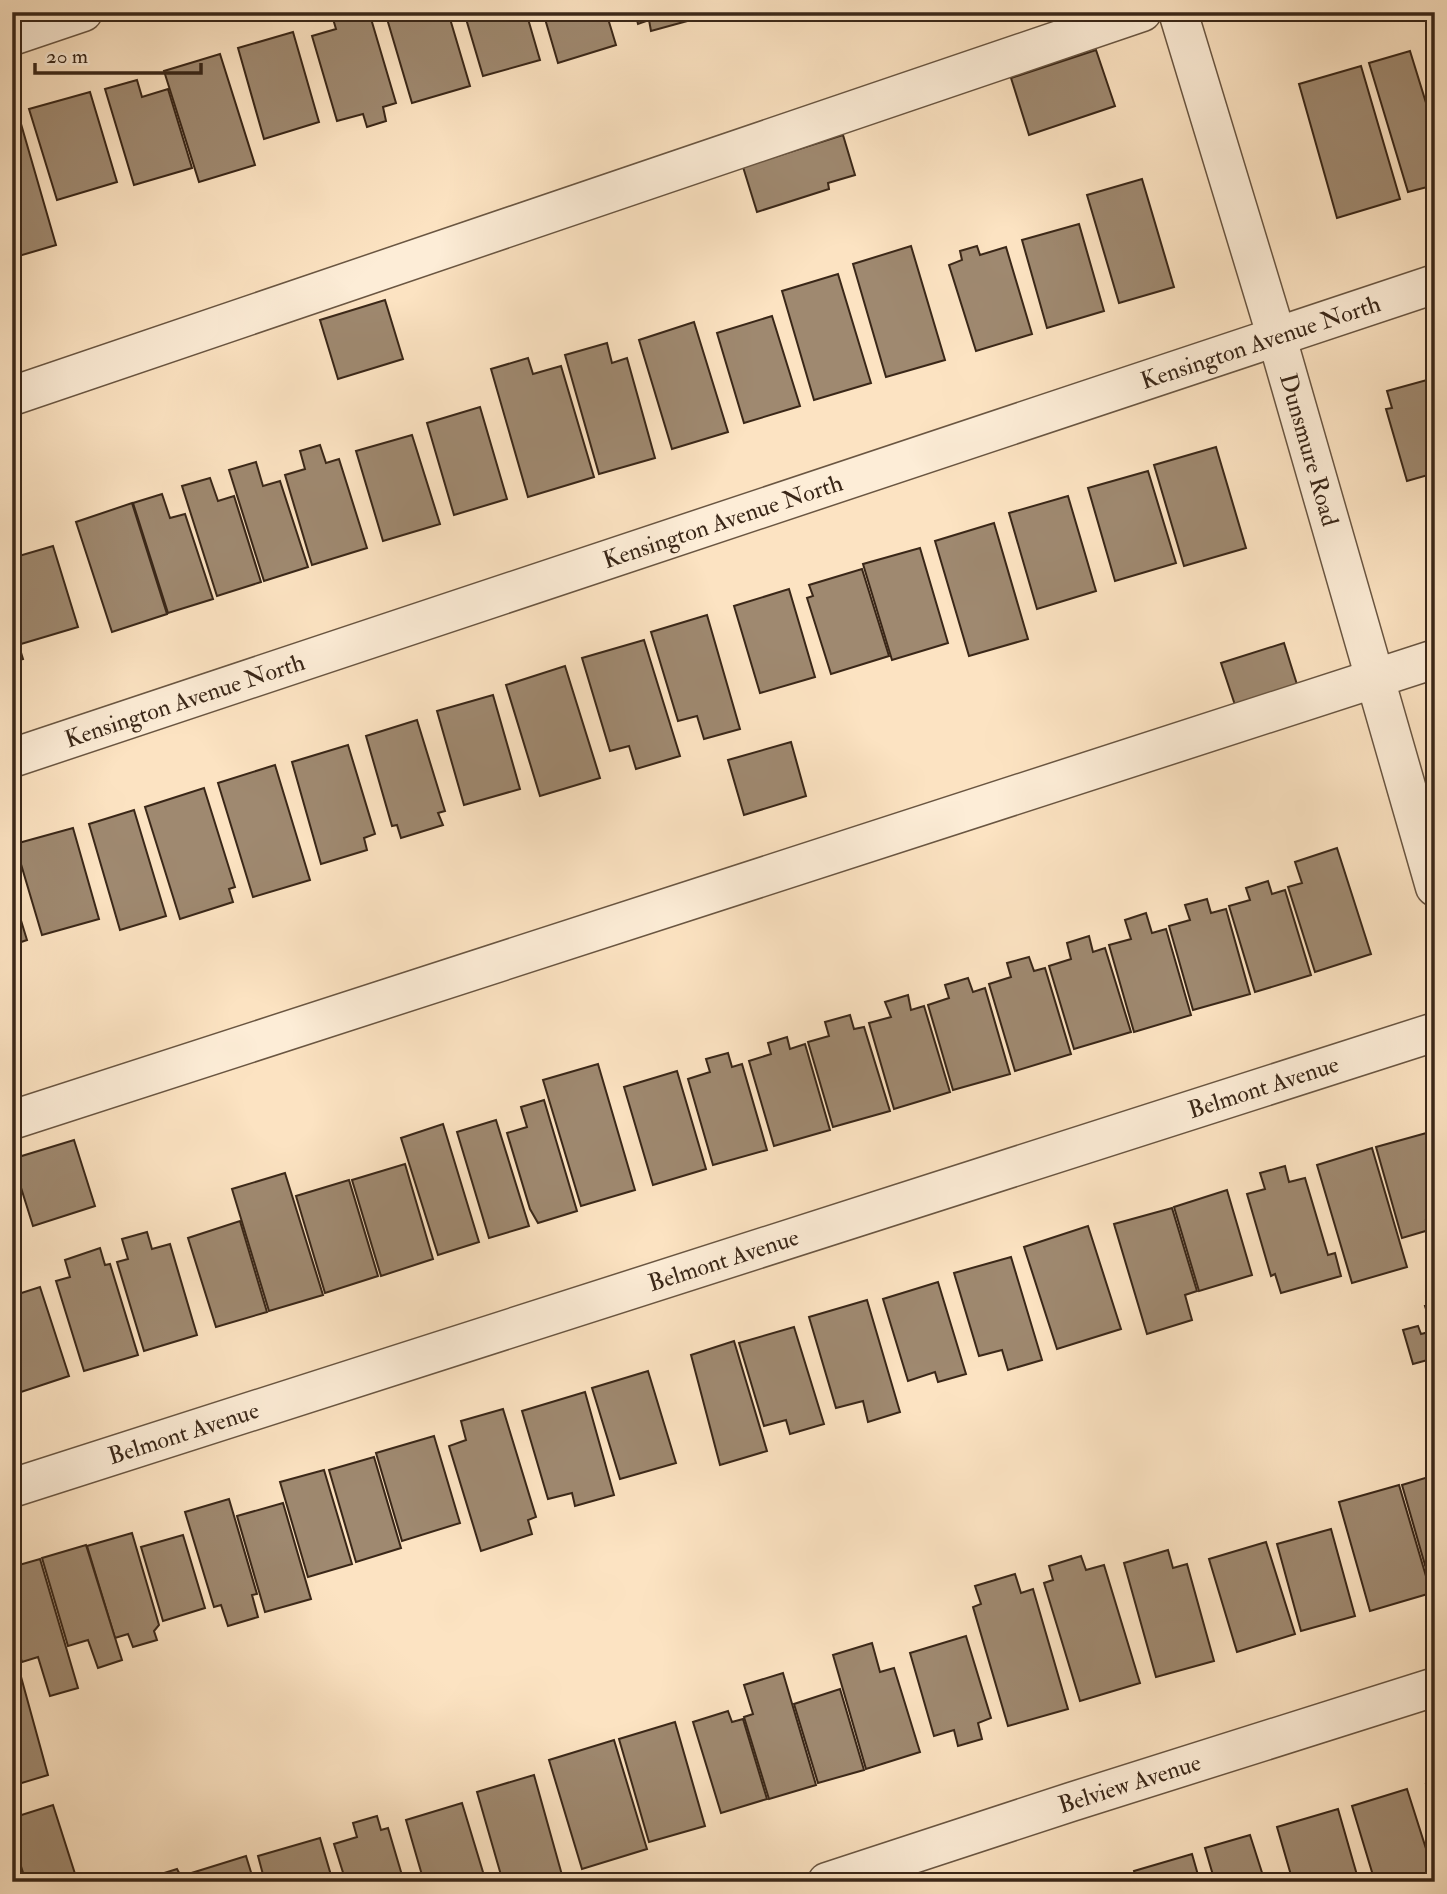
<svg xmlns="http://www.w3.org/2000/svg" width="1447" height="1894" viewBox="0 0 1447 1894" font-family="'IM FELL Double Pica',serif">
  <rect width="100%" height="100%" fill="#fce3c2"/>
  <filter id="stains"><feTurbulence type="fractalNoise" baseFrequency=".00286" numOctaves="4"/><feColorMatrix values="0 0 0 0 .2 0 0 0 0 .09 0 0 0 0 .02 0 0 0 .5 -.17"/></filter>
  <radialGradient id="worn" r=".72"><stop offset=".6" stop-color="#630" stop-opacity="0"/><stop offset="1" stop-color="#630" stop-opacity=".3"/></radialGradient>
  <g fill="#9f8970" stroke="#3a2718" stroke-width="2">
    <path d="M 331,12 L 369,12 L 396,103 L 383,107 L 386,121 L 367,127 L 363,114 L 337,121 L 312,36 L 336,29 Z"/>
    <path d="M 385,12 L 448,12 L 470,86 L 412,103 Z"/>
    <path d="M 464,12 L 526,12 L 540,60 L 483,76 Z"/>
    <path d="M 543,12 L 606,12 L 616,45 L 558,63 Z"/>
    <path d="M 635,12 L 689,12 L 691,20 L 651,31 L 649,20 L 638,24 Z"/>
    <path d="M 293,32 L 319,122 L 264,139 L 238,48 Z"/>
    <path d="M 1096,50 L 1115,106 L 1029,135 L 1011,78 Z"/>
    <path d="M 1410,51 L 1435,132 L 1435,185 L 1408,192 L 1369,63 Z"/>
    <path d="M 220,54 L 255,165 L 199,182 L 164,71 Z"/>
    <path d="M 1361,66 L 1400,199 L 1337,218 L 1299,84 Z"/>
    <path d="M 137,80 L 142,97 L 168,89 L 192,168 L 134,185 L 105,89 Z"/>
    <path d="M 90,92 L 117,182 L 57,200 L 29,109 Z"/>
    <path d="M 19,117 L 56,245 L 12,258 L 12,119 Z"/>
    <path d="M 843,135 L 855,175 L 828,183 L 829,189 L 757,212 L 743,167 Z"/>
    <path d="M 1142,179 L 1174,287 L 1119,303 L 1087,195 Z"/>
    <path d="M 1079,224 L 1104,311 L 1047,328 L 1022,240 Z"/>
    <path d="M 911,246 L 945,360 L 886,377 L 853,264 Z"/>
    <path d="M 977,246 L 980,255 L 1006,247 L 1032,334 L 976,351 L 949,265 L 962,260 L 960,251 Z"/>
    <path d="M 838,274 L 871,383 L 814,400 L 782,291 Z"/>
    <path d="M 385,300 L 403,359 L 338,379 L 320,320 Z"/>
    <path d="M 772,316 L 800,406 L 744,423 L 717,333 Z"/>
    <path d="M 694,322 L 728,432 L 672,449 L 639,340 Z"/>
    <path d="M 607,343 L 612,363 L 627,358 L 655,458 L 599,474 L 565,355 Z"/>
    <path d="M 528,358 L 533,374 L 561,366 L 594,477 L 528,497 L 491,369 Z"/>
    <path d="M 1434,378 L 1435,473 L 1407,481 L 1386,409 L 1392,408 L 1387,391 Z"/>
    <path d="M 480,407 L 507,499 L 454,515 L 427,423 Z"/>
    <path d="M 412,435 L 440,524 L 383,541 L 356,451 Z"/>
    <path d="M 320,445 L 326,463 L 339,459 L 367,548 L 312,565 L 285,475 L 305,469 L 300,451 Z"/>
    <path d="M 1216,447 L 1246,548 L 1184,566 L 1154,465 Z"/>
    <path d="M 256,462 L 263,486 L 280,481 L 308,567 L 264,581 L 229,470 Z"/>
    <path d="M 1148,471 L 1176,563 L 1115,581 L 1088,488 Z"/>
    <path d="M 210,478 L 218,501 L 234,496 L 261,582 L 217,596 L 182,486 Z"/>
    <path d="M 162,494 L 170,518 L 185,514 L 213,599 L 168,613 L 133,503 Z"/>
    <path d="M 1068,496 L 1096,591 L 1037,609 L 1009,513 Z"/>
    <path d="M 132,503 L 167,614 L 112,632 L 76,522 Z"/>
    <path d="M 994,523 L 1028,639 L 969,656 L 935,541 Z"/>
    <path d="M 53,546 L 78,627 L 21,644 L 12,618 L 12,558 Z"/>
    <path d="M 920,548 L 948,643 L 892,660 L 863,564 Z"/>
    <path d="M 862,569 L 889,656 L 831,674 L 807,598 L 813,596 L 809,585 Z"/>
    <path d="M 789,589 L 815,677 L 760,693 L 734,606 Z"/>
    <path d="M 707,615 L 740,729 L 704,739 L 697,716 L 678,721 L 651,632 Z"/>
    <path d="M 12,623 L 23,659 L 12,662 Z"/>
    <path d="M 644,640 L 680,756 L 636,769 L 629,746 L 610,751 L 582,658 Z"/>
    <path d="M 1284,643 L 1300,694 L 1238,714 L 1221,663 Z"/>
    <path d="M 565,666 L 600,778 L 540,796 L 506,685 Z"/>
    <path d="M 493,695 L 520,789 L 464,805 L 437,711 Z"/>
    <path d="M 417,720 L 445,811 L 438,813 L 443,825 L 401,838 L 397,825 L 392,826 L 366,736 Z"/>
    <path d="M 791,742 L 806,796 L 744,815 L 728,760 Z"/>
    <path d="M 348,745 L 375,834 L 364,838 L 367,850 L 321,864 L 292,762 Z"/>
    <path d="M 275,765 L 310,880 L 253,897 L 218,783 Z"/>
    <path d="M 204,788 L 235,887 L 229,889 L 233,902 L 180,919 L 145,807 Z"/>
    <path d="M 134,810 L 166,916 L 120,930 L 89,824 Z"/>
    <path d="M 73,828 L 99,919 L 42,935 L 15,844 Z"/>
    <path d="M 1337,848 L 1371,954 L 1315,972 L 1288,887 L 1302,883 L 1295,862 Z"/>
    <path d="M 1268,881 L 1272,894 L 1285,890 L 1311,975 L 1255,992 L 1229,906 L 1250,900 L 1246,888 Z"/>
    <path d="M 12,891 L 27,940 L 12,945 Z"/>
    <path d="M 1207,899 L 1211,913 L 1226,909 L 1250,994 L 1193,1010 L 1169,926 L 1190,920 L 1185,905 Z"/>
    <path d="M 1146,913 L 1152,933 L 1166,929 L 1191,1015 L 1134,1032 L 1109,945 L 1131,939 L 1125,920 Z"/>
    <path d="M 1089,936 L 1093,952 L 1105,948 L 1131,1032 L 1074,1049 L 1049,966 L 1071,959 L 1067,943 Z"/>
    <path d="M 1029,957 L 1034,971 L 1045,968 L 1071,1054 L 1015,1071 L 989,984 L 1011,977 L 1007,963 Z"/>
    <path d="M 968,978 L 973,992 L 985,988 L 1010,1074 L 953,1090 L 928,1005 L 949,998 L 945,985 Z"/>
    <path d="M 908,995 L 911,1010 L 924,1006 L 950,1092 L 894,1109 L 869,1023 L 891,1017 L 885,1002 Z"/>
    <path d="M 850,1015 L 854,1029 L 864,1027 L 890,1111 L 833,1127 L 808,1042 L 829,1036 L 825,1022 Z"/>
    <path d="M 787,1037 L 790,1049 L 805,1044 L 830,1130 L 774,1146 L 749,1061 L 771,1054 L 768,1043 Z"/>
    <path d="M 728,1053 L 732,1067 L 742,1064 L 767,1150 L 713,1165 L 688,1079 L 710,1072 L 706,1059 Z"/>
    <path d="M 598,1064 L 635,1190 L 581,1206 L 543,1080 Z"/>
    <path d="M 677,1071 L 706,1169 L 653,1185 L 624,1087 Z"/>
    <path d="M 544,1100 L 577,1211 L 538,1223 L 530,1209 L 507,1133 L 527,1127 L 521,1107 Z"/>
    <path d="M 496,1120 L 529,1226 L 489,1238 L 457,1132 Z"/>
    <path d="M 443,1124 L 479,1242 L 438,1255 L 401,1138 Z"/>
    <path d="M 1430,1132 L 1435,1148 L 1435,1217 L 1426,1220 L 1429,1230 L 1402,1238 L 1376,1147 Z"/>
    <path d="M 74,1140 L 95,1206 L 33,1226 L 12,1159 Z"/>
    <path d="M 1372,1148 L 1407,1267 L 1352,1283 L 1317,1165 Z"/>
    <path d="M 405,1164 L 433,1259 L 381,1276 L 352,1180 Z"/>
    <path d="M 1285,1166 L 1289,1182 L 1305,1178 L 1328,1255 L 1335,1253 L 1341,1276 L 1281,1293 L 1275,1274 L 1271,1276 L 1247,1194 L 1265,1189 L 1260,1173 Z"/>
    <path d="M 285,1173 L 323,1295 L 269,1311 L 232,1189 Z"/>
    <path d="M 349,1180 L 378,1276 L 325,1293 L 296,1196 Z"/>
    <path d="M 1227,1190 L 1252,1275 L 1199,1291 L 1174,1207 Z"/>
    <path d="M 1172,1208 L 1197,1291 L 1185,1295 L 1192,1320 L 1147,1334 L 1114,1224 Z"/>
    <path d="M 240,1221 L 267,1312 L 216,1327 L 188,1238 Z"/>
    <path d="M 1088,1226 L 1121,1329 L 1057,1349 L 1024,1247 Z"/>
    <path d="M 147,1232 L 152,1249 L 170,1244 L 197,1335 L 144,1351 L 117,1262 L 128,1259 L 122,1239 Z"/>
    <path d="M 100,1248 L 105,1265 L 110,1264 L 138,1355 L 84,1371 L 56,1281 L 70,1277 L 65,1260 Z"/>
    <path d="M 1011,1257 L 1042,1360 L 1008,1370 L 1002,1350 L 979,1356 L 954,1273 Z"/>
    <path d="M 938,1282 L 966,1374 L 938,1382 L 935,1372 L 908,1381 L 883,1299 Z"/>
    <path d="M 40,1287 L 69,1376 L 15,1394 L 12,1385 L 12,1296 Z"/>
    <path d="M 867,1300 L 900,1412 L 868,1422 L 863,1401 L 836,1408 L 809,1317 Z"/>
    <path d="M 1435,1303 L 1435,1358 L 1413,1364 L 1403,1330 L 1418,1326 L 1421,1334 L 1433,1331 L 1425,1306 Z"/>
    <path d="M 794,1327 L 824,1424 L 790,1434 L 786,1420 L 764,1426 L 739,1343 Z"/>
    <path d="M 734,1341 L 767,1451 L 720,1465 L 691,1355 Z"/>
    <path d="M 648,1371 L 676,1463 L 620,1479 L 592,1388 Z"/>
    <path d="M 585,1392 L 614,1495 L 575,1506 L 572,1493 L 548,1499 L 522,1411 Z"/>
    <path d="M 503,1409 L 536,1517 L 528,1520 L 532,1534 L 481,1551 L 449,1446 L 466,1440 L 461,1421 Z"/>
    <path d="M 434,1436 L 460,1523 L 402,1541 L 376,1453 Z"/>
    <path d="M 374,1457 L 401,1548 L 356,1562 L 329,1470 Z"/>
    <path d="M 324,1470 L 352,1564 L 308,1577 L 280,1482 Z"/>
    <path d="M 1435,1475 L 1435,1593 L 1433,1593 L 1402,1485 Z"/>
    <path d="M 1399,1485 L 1431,1593 L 1370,1611 L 1339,1502 Z"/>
    <path d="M 229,1499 L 257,1594 L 252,1595 L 258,1617 L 228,1626 L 221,1605 L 214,1607 L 185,1512 Z"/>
    <path d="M 283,1503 L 311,1599 L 265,1612 L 237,1516 Z"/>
    <path d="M 1331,1529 L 1355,1616 L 1301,1631 L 1277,1544 Z"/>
    <path d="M 132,1533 L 159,1625 L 154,1631 L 157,1640 L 133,1647 L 128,1634 L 115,1638 L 87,1546 Z"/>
    <path d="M 183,1535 L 205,1608 L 163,1621 L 141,1547 Z"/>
    <path d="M 1266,1542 L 1295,1634 L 1237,1652 L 1209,1559 Z"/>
    <path d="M 86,1545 L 122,1660 L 98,1668 L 88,1640 L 68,1646 L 42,1558 Z"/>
    <path d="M 1168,1550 L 1173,1568 L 1187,1564 L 1214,1661 L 1156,1677 L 1124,1563 Z"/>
    <path d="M 1081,1556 L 1086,1570 L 1104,1565 L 1140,1683 L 1080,1701 L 1044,1583 L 1053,1580 L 1049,1566 Z"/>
    <path d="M 40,1559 L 78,1688 L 50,1696 L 38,1657 L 22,1662 L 12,1631 L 12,1567 Z"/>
    <path d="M 1015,1574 L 1021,1593 L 1033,1589 L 1068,1709 L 1008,1726 L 973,1607 L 981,1604 L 975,1586 Z"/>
    <path d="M 966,1636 L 991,1718 L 978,1723 L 982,1739 L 958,1746 L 954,1730 L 934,1736 L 910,1653 Z"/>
    <path d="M 872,1643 L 880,1672 L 894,1668 L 920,1752 L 866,1769 L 833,1655 Z"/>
    <path d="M 12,1644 L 48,1775 L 12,1786 Z"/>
    <path d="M 783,1673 L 816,1785 L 769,1799 L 744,1717 L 753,1714 L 744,1685 Z"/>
    <path d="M 840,1689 L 864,1770 L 818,1783 L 794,1704 Z"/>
    <path d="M 728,1711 L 732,1722 L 743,1719 L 767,1799 L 721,1813 L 693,1722 Z"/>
    <path d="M 675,1722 L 705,1826 L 649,1842 L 619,1739 Z"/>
    <path d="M 614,1740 L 647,1849 L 582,1869 L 549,1760 Z"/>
    <path d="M 534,1775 L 562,1875 L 540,1882 L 503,1882 L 477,1792 Z"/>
    <path d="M 1435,1781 L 1435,1813 L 1426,1784 Z"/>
    <path d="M 1407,1789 L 1435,1877 L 1435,1882 L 1375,1882 L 1352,1806 Z"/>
    <path d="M 462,1803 L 486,1882 L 424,1882 L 406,1820 Z"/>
    <path d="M 53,1805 L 76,1877 L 63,1882 L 26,1882 L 12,1838 L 12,1818 Z"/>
    <path d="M 1338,1809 L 1359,1882 L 1293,1882 L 1277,1827 Z"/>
    <path d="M 377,1816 L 381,1830 L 388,1828 L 404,1882 L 346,1882 L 334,1844 L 357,1837 L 353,1823 Z"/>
    <path d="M 1250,1835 L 1265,1882 L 1215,1882 L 1205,1848 Z"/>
    <path d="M 320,1838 L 333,1882 L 265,1882 L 258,1856 Z"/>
    <path d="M 1192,1854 L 1200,1882 L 1137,1882 L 1134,1871 Z"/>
    <path d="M 246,1856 L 254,1882 L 187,1882 L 185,1875 Z"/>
    <path d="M 177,1869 L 184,1882 L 145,1882 L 145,1879 Z"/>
    <path d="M 1115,1876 L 1117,1882 L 1095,1882 Z"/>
  </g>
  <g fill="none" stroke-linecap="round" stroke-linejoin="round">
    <g stroke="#6a5642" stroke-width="41">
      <g id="minor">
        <path id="s1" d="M 1178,12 L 1277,338 L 1435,887"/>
        <path d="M 12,36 L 83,12"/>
        <path d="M 12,396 L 1142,12"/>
        <path id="s2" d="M 12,758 L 1435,284"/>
        <path d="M 12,1120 L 1435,659"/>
        <path id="s3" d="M 12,1488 L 1435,1032"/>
        <path id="s4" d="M 827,1882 L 1071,1802 L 1435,1687"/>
      </g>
    </g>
    <use href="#minor" stroke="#fdedd7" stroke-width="38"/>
  </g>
  <g text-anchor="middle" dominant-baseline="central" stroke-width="6" stroke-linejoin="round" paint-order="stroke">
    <g font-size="24" fill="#3a2718" stroke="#fdedd7">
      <text stroke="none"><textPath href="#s2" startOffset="1316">Kensington Avenue North</textPath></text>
      <text stroke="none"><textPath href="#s1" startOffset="457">Dunsmure Road</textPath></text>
      <text stroke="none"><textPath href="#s2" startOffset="749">Kensington Avenue North</textPath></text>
      <text stroke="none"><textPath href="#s2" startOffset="182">Kensington Avenue North</textPath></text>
      <text stroke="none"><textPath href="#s3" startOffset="1314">Belmont Avenue</textPath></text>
      <text stroke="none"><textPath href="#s3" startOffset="747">Belmont Avenue</textPath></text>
      <text stroke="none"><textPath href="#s3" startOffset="180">Belmont Avenue</textPath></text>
      <text stroke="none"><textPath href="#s4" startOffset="318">Belview Avenue</textPath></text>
    </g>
  </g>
  <rect width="1447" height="1894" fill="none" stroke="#fce3c2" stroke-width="42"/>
  <rect x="14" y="14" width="1419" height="1866" fill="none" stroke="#3a2718" stroke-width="3.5"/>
  <rect x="21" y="21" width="1405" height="1852" fill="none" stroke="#3a2718" stroke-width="2"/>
  <path d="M35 63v10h166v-10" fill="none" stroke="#3a2718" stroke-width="3.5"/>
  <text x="46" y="63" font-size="21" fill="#3a2718" stroke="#fdedd7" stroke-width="5" paint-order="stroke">20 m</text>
  <rect width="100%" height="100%" filter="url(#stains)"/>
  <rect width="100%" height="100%" fill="url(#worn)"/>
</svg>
